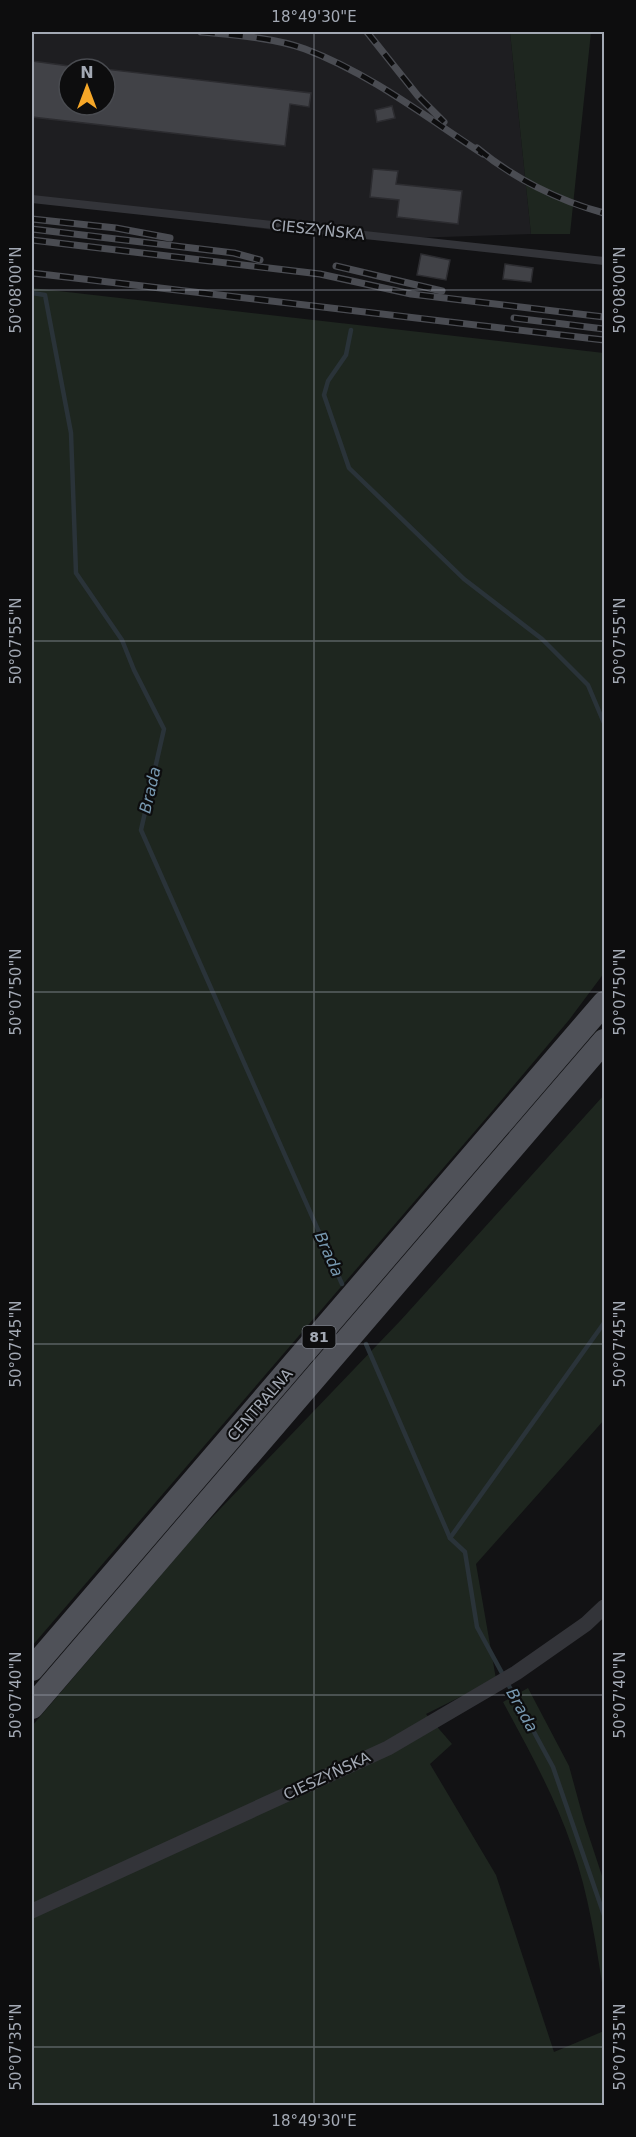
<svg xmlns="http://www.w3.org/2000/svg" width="636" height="2137" viewBox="0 0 636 2137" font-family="'DejaVu Sans',sans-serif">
  <rect width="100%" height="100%" fill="#121214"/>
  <path fill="#1e1e21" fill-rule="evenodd" d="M 32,32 L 510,32 L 531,234 L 350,240 L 32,199 ZM 69,69 L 105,69 L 105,105 L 69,105 Z"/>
  <g fill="#1e261f">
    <path d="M 510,32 L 591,32 L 570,234 L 531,234 Z"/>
    <path d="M 32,288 L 604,353 L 604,973 L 569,1020 L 488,1116 L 32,1646 Z"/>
    <path d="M 604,1095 L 604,1420 L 476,1564 L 496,1679 L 426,1714 L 452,1744 L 430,1764 L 496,1875 L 554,2052 L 604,2031 L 604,2105 L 32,2106 L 32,1726 L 197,1533 L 401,1320 Z"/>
    <path d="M 528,1688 L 569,1766 L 584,1821 L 604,1882 L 604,1995 C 596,1945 589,1895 572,1847 C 555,1796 528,1749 503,1702 Z"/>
  </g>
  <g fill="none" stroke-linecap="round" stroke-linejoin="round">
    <g stroke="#2a3339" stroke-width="4.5">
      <path d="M 32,293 L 45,295 L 71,433 L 76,573 L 122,640 L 134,670 L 164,729 L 141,830 L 342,1284"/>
      <path d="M 351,330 L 346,355 L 328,381 L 324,395 L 349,468 L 464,579 L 542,639 L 588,685 L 604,723"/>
      <path d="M 366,1344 L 450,1538 L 465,1552 L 477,1627 L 553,1767 L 604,1915"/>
      <path d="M 450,1538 L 604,1323"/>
    </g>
  </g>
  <g fill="#414247" stroke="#2c2c30" stroke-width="1.5">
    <path d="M 32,61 L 69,66 L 69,105 L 105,105 L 105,69 L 311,93 L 309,107 L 290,104 L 285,146 L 32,117 Z"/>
    <path d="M 392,106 L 395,118 L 377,122 L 375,110 Z"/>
    <path d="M 373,169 L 398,171 L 396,184 L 462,191 L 458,224 L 397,217 L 399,200 L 370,197 Z"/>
    <path d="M 421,254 L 450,260 L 446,280 L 417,275 Z"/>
    <path d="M 505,264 L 533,268 L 531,282 L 503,279 Z"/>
  </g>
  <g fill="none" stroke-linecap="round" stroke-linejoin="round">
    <path stroke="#333439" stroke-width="8" d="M 32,199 L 604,261"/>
    <path stroke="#333439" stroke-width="15" d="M 32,1911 L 388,1748 L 516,1673 L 586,1624 L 604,1607"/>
    <g stroke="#4f5158" stroke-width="24">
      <path d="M 32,1669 L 604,1003"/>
      <path d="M 32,1707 L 604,1041"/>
    </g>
    <g stroke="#4a4c52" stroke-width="7">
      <g id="rail">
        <path d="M 201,32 C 233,35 276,38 305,49 C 369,73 426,117 483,154"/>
        <path d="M 367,32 L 418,96 L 444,122"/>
        <path d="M 477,148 C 513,178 559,201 604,213"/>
        <path d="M 32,219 L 116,228 L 170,238"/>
        <path d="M 32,229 L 234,253 L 260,260"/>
        <path d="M 32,240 L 320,274 L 411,294 L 604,317"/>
        <path d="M 336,266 L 442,291"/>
        <path d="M 32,273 L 604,340"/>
        <path d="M 514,318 L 604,329"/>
      </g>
    </g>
    <use href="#rail" stroke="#0d0d0e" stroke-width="4.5" stroke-dasharray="14" stroke-linecap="butt"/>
  </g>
  <path fill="none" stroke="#a3a9b4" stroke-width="1.5" stroke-opacity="0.45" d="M 314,32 L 314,2106M 32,290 L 604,290M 32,641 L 604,641M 32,992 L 604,992M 32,1344 L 604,1344M 32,1695 L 604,1695M 32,2047 L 604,2047"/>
  <g text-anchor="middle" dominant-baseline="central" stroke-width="4.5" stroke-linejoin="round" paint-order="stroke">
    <rect fill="#0d0d0e" stroke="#767a82" stroke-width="1.5" x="302.5" y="1326" width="33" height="22" rx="4.5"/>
    <g font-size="14" font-weight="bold" fill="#a3a9b4">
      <text x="319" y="1337">81</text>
    </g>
    <g font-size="15" fill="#a3a9b4" stroke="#0d0d0e">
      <text transform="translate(318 230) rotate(6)">CIESZYŃSKA</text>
      <text transform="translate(260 1405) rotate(-49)">CENTRALNA</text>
      <text transform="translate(327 1776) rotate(-25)">CIESZYŃSKA</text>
    </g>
    <g font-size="16" font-style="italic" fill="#7899b1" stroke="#0d0d0e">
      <text transform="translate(150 790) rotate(-77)">Brada</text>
      <text transform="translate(329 1254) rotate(66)">Brada</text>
      <text transform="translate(522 1710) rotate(61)">Brada</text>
    </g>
  </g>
  <rect width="636" height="2137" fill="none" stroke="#0d0d0e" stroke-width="66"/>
  <g transform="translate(87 87)"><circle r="28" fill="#0d0d0e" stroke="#494b50" stroke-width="1.5"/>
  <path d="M0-4.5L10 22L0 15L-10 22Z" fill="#f6a728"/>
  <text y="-9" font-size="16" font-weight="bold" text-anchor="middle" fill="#a3a9b4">N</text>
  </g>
  <rect x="33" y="33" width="570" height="2071" fill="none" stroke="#a3a9b4" stroke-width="2"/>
  <g font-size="15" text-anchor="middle" fill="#a3a9b4">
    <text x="314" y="22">18°49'30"E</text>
    <text transform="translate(16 290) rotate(-90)" y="5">50°08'00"N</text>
    <text transform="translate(620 290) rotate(-90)" y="5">50°08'00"N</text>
    <text transform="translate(16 641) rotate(-90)" y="5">50°07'55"N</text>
    <text transform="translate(620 641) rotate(-90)" y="5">50°07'55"N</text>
    <text transform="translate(16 992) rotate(-90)" y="5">50°07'50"N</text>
    <text transform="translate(620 992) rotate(-90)" y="5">50°07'50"N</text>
    <text transform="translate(16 1344) rotate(-90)" y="5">50°07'45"N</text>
    <text transform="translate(620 1344) rotate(-90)" y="5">50°07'45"N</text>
    <text transform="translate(16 1695) rotate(-90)" y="5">50°07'40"N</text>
    <text transform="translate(620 1695) rotate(-90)" y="5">50°07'40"N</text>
    <text transform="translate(16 2047) rotate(-90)" y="5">50°07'35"N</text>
    <text transform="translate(620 2047) rotate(-90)" y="5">50°07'35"N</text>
    <text x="314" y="2126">18°49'30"E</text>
  </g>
</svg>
